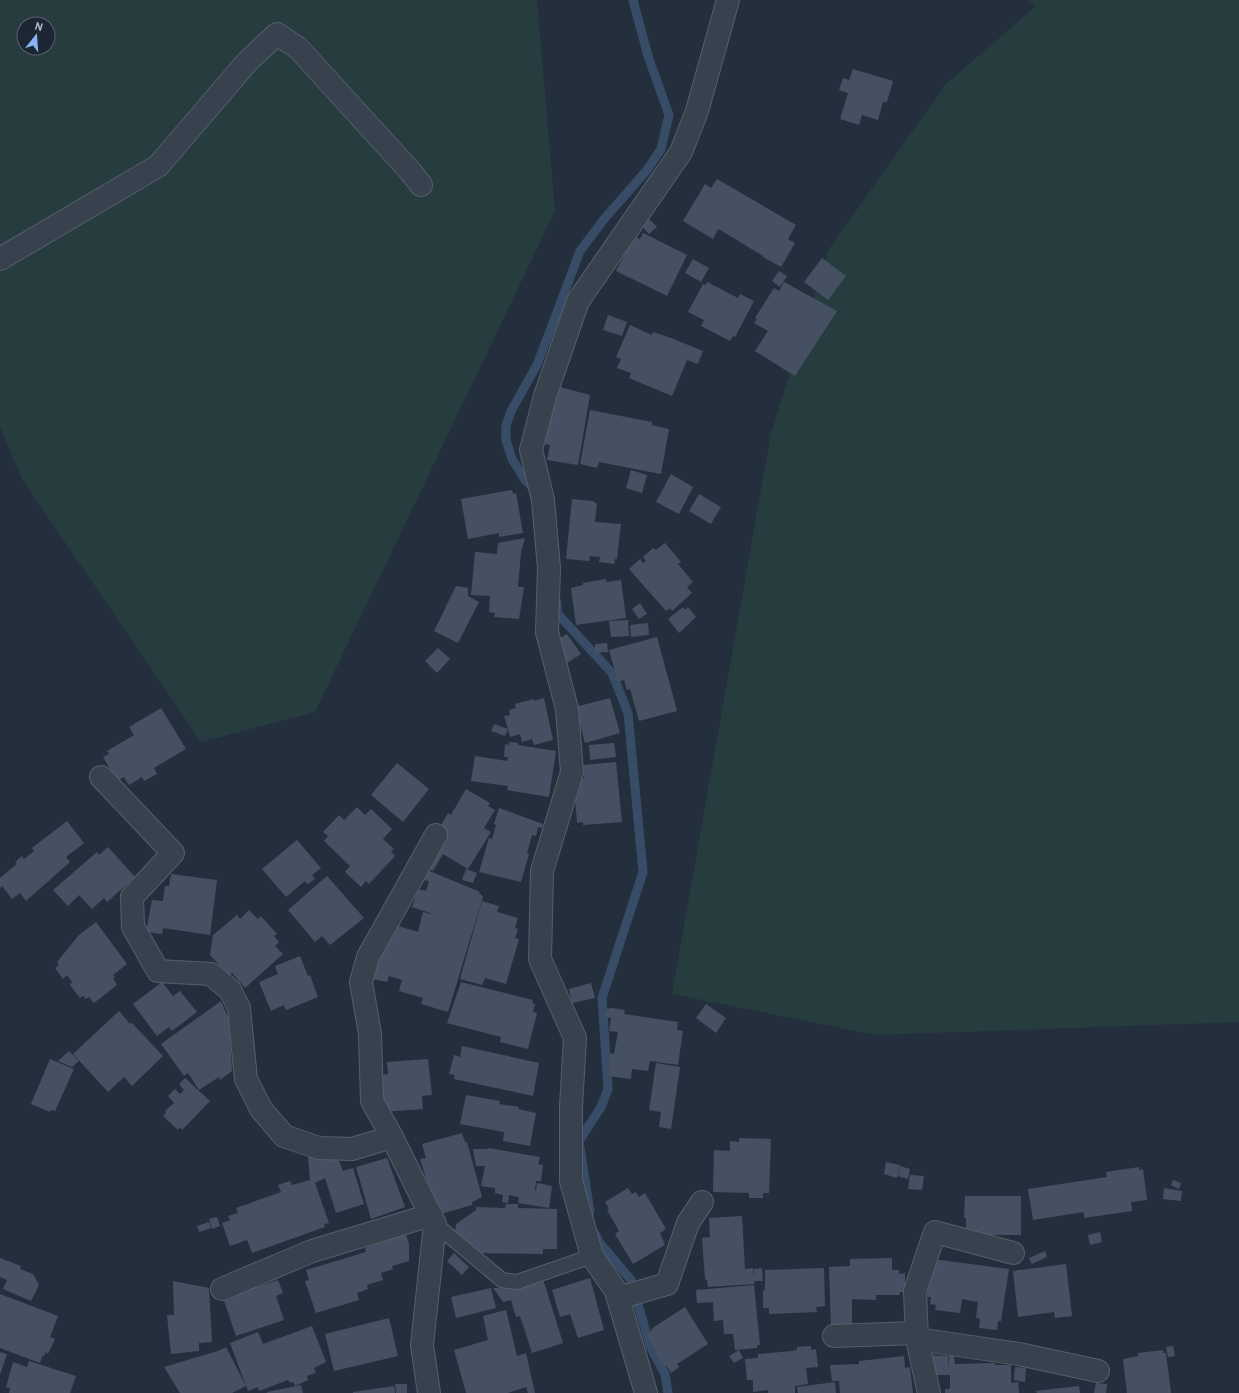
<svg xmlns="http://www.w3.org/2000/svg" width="1239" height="1393" viewBox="0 0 1239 1393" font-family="Overpass,sans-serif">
  <rect width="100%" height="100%" fill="#242f3e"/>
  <g fill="#263c3f" fill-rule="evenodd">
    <path d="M 0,0 L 537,0 L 555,211 L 315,712 L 201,742 L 22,479 L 0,427 ZM 24,24 L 48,24 L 48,48 L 24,48 Z"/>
    <path d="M 1029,0 L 1239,0 L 1239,1022 L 875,1035 L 672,994 L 771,433 L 829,249 L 946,84 L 1035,7 Z"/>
  </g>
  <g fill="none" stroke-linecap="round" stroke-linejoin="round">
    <g stroke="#394c67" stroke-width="9">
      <path d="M 536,491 L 525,480 L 512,459 L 506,440 L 506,426 L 511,411 L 537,365 L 580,251 L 605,218 L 647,170 L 661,149 L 669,115 L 648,56 L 633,0"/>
      <path d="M 557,603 L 557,613 L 612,673 L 628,713 L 643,872 L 602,998 L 608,1089 L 601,1107 L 579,1141 L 590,1212"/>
      <path d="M 594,1232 L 599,1242 L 631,1280 L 650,1346 L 665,1374 L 668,1393"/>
    </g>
  </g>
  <g fill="#455162">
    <path d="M 853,69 L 893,81 L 887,102 L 883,102 L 878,120 L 862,115 L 859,125 L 840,119 L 848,93 L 839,90 L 843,78 L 849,80 Z"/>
    <path d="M 717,179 L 796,225 L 788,239 L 795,243 L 781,267 L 763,257 L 765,254 L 763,256 L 722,231 L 718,229 L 713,239 L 683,221 L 705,184 L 711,188 Z"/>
    <path d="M 646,216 L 657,227 L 649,234 L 639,223 Z"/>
    <path d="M 643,233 L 687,255 L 667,296 L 616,271 L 634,236 L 640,239 Z"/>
    <path d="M 822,258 L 846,276 L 828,300 L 804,282 Z"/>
    <path d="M 693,259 L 709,268 L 701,282 L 685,273 Z"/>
    <path d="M 779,271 L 787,276 L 780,287 L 772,281 Z"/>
    <path d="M 707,282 L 738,298 L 740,294 L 754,301 L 735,337 L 733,336 L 730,341 L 701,326 L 704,320 L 688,312 L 703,284 L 706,285 Z"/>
    <path d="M 784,282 L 837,311 L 795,376 L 755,351 L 768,331 L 754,323 L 757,319 L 755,318 L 774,288 L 779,291 Z"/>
    <path d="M 608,315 L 627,322 L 622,336 L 603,330 Z"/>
    <path d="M 630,325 L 652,335 L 653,332 L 671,338 L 703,351 L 698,364 L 687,360 L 672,396 L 629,378 L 631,373 L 617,368 L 621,359 L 616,357 Z"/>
    <path d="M 560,387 L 590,395 L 578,465 L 547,460 L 550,445 L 545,444 L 552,406 Z"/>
    <path d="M 590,410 L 652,422 L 652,425 L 669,429 L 661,474 L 599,462 L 597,468 L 580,464 Z"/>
    <path d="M 631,470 L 647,475 L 642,493 L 626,488 Z"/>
    <path d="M 671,474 L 693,487 L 679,514 L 656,502 Z"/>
    <path d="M 512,490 L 513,494 L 516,493 L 523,533 L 499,537 L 499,533 L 468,539 L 461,499 Z"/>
    <path d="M 699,494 L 721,507 L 711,524 L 689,511 Z"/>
    <path d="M 572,499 L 593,501 L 597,504 L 595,522 L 621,524 L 617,559 L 615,559 L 614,564 L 599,562 L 600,557 L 590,556 L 589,561 L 566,559 Z"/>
    <path d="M 525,538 L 521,552 L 518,587 L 524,587 L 519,619 L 494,617 L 495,613 L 489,612 L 490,596 L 471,595 L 475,552 L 497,554 L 498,543 Z"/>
    <path d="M 665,543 L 681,562 L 678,564 L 693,582 L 687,587 L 692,593 L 672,611 L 670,608 L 666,611 L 629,569 L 640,559 L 643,563 L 646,561 L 643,557 L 653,548 L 656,550 Z"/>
    <path d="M 606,579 L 606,582 L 621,580 L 626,618 L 576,625 L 571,588 L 583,585 L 583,583 Z"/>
    <path d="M 456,586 L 468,588 L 468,596 L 479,602 L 458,643 L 434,631 Z"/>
    <path d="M 640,603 L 647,614 L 639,619 L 632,609 Z"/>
    <path d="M 683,607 L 685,610 L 688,607 L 696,617 L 679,633 L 668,619 Z"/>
    <path d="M 628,620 L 629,636 L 611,637 L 609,621 Z"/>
    <path d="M 648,623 L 649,635 L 631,637 L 630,625 Z"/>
    <path d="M 567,634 L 581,654 L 567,663 L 554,642 Z"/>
    <path d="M 657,637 L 677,711 L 639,721 L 630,689 L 627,690 L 624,680 L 618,682 L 609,650 Z"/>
    <path d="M 607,643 L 608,652 L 595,653 L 595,644 Z"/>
    <path d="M 438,648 L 450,659 L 437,673 L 425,661 Z"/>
    <path d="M 544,698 L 553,740 L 534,745 L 532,739 L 522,742 L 520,734 L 510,737 L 508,729 L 505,736 L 491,731 L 494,724 L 508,729 L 504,716 L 510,715 L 509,710 L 516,708 L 515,704 L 534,699 L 534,701 Z"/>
    <path d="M 610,698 L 620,733 L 585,743 L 575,707 Z"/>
    <path d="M 161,708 L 186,749 L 154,768 L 157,774 L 144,781 L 142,777 L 129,785 L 124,777 L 117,781 L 103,757 L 109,754 L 107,751 L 134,735 L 129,727 Z"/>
    <path d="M 509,742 L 518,743 L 518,745 L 556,751 L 549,797 L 507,790 L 508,786 L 471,781 L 475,756 L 507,761 L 508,757 L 504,757 L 505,744 L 509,745 Z"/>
    <path d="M 614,743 L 616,757 L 590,760 L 589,745 Z"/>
    <path d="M 616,762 L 622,822 L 583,825 L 583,822 L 577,823 L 575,797 L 578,796 L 577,790 L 580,790 L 579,779 L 584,778 L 583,765 Z"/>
    <path d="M 397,763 L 429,789 L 403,822 L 371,795 Z"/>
    <path d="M 466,789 L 490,803 L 488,806 L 495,810 L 484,828 L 491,832 L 468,869 L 443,854 L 433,871 L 420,864 L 448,813 L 451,815 Z"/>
    <path d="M 357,807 L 365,815 L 371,809 L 392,829 L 383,839 L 394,849 L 391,852 L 395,856 L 369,884 L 366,881 L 361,887 L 345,872 L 350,866 L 324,841 L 328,836 L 323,832 L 339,815 L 344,820 Z"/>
    <path d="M 499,808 L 543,824 L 542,828 L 538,827 L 536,836 L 532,835 L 527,853 L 529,854 L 521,882 L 479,872 L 489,838 L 492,839 L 496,825 L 494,824 Z"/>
    <path d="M 67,821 L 84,843 L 66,857 L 70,862 L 26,901 L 20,893 L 12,899 L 2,886 L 0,888 L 0,878 L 17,864 L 15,862 L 22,856 L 24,859 L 34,851 L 32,848 Z"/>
    <path d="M 297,840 L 321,868 L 312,875 L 315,879 L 308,884 L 305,881 L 286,897 L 262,869 Z"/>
    <path d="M 108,847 L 135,877 L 107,902 L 104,898 L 92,909 L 79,895 L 68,906 L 53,890 L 97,852 L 99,855 Z"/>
    <path d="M 466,869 L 477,873 L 473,883 L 462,880 Z"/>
    <path d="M 427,870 L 478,891 L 483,897 L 448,1012 L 421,1004 L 423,998 L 399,991 L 402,980 L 389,976 L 387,982 L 368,978 L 376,952 L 383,954 L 392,924 L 418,932 L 423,912 L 436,915 L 412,907 L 418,889 L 426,891 L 429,881 L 423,880 Z"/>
    <path d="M 171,874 L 217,880 L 210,935 L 163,928 L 162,934 L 146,932 L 152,900 L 163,901 L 165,886 L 169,886 Z"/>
    <path d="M 327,876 L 364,918 L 330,945 L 322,936 L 315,942 L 288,910 Z"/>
    <path d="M 482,901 L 499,906 L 497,912 L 518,918 L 515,928 L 518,929 L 515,938 L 519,939 L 506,984 L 485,978 L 482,985 L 460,979 Z"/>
    <path d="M 249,910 L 258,919 L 261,916 L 277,934 L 274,936 L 279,942 L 275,946 L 283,954 L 245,988 L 232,973 L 229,976 L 210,955 L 213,935 L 237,915 L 240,919 Z"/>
    <path d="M 96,922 L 127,964 L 113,975 L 115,977 L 113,978 L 117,985 L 94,1003 L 89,997 L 86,999 L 83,996 L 80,998 L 70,985 L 72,982 L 67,975 L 63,979 L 55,968 L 59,965 L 57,962 L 79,935 Z"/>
    <path d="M 300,956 L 308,976 L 310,975 L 318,997 L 286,1010 L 284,1005 L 271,1011 L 259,982 L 278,974 L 275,966 Z"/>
    <path d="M 162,982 L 173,996 L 180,991 L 197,1012 L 172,1031 L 169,1027 L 157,1036 L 133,1004 Z"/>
    <path d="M 461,982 L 533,1000 L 532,1003 L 535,1004 L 533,1012 L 537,1013 L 528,1049 L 500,1042 L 501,1037 L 447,1023 Z"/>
    <path d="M 591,983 L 595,998 L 572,1003 L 569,989 Z"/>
    <path d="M 221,1001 L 229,1020 L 232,1071 L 220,1080 L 219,1077 L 199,1090 L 188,1073 L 184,1076 L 161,1044 Z"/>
    <path d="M 706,1004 L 726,1018 L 716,1033 L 696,1018 Z"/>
    <path d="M 612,1008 L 625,1010 L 624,1014 L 678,1022 L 677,1030 L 683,1031 L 678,1065 L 650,1061 L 648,1071 L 632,1069 L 631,1079 L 608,1076 L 610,1053 L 614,1054 L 618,1032 L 609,1031 L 611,1018 L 605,1017 L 606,1009 Z"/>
    <path d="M 119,1011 L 130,1024 L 132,1023 L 163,1056 L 132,1086 L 124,1077 L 108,1092 L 73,1054 Z"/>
    <path d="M 462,1046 L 539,1063 L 533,1096 L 454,1079 L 455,1075 L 449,1074 L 454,1055 L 460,1057 Z"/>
    <path d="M 69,1051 L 79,1061 L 72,1067 L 58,1061 Z"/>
    <path d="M 50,1059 L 74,1069 L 55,1111 L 51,1110 L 50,1112 L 31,1104 Z"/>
    <path d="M 428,1059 L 432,1095 L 422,1096 L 423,1109 L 383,1112 L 380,1075 L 388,1074 L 387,1062 Z"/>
    <path d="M 656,1063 L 680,1067 L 671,1129 L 659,1127 L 661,1112 L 649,1110 Z"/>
    <path d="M 185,1078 L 210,1101 L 182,1130 L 180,1127 L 178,1130 L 163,1116 L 166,1113 L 165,1111 L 174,1103 L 168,1096 L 175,1089 L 180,1094 L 184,1090 L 179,1084 Z"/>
    <path d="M 466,1095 L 500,1101 L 499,1104 L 519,1107 L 518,1109 L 536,1113 L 530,1146 L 503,1141 L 504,1132 L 460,1124 Z"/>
    <path d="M 462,1133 L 465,1142 L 467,1142 L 482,1197 L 472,1202 L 472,1205 L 444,1213 L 436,1210 L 420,1159 L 426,1158 L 422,1144 Z"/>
    <path d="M 739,1138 L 771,1139 L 769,1193 L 763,1193 L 763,1198 L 749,1198 L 749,1193 L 713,1192 L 714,1150 L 730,1151 L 730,1141 L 739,1142 Z"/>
    <path d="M 488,1148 L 540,1157 L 538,1164 L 543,1165 L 541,1181 L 536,1181 L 535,1190 L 536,1191 L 537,1183 L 552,1186 L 549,1208 L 518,1203 L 519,1197 L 509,1195 L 508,1203 L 502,1202 L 503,1195 L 495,1193 L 495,1188 L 481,1186 L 485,1166 L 476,1166 L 473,1149 L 488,1149 Z"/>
    <path d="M 308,1157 L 338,1158 L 343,1171 L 353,1168 L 364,1204 L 336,1213 L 325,1178 L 315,1183 L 329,1223 L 324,1224 L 325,1227 L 252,1253 L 247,1240 L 230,1246 L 222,1223 L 230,1220 L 228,1216 L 238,1213 L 236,1208 L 281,1192 L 278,1185 L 290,1181 L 292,1185 L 310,1180 Z"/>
    <path d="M 387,1158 L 405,1207 L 371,1219 L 356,1167 Z"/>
    <path d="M 886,1162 L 900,1165 L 897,1178 L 884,1174 Z"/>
    <path d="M 900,1166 L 910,1169 L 908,1179 L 898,1176 Z"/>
    <path d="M 1139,1167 L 1139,1170 L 1143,1169 L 1147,1200 L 1131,1202 L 1132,1211 L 1084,1218 L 1084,1212 L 1033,1220 L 1028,1189 L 1107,1177 L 1106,1172 Z"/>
    <path d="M 910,1175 L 924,1176 L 922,1190 L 908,1189 Z"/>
    <path d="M 1173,1180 L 1181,1183 L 1179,1189 L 1171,1185 Z"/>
    <path d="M 628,1188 L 632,1194 L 636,1192 L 639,1197 L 645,1193 L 666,1229 L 660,1233 L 665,1245 L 633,1264 L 615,1234 L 619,1231 L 607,1210 L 609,1209 L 605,1202 Z"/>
    <path d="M 1164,1188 L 1182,1191 L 1181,1201 L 1163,1199 Z"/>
    <path d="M 965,1196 L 1021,1196 L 1021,1235 L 966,1235 L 966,1218 L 964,1218 Z"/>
    <path d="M 506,1204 L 518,1204 L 518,1208 L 557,1209 L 557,1249 L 543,1249 L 543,1254 L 473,1253 L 455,1234 L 456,1224 L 476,1210 L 476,1207 L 505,1208 Z"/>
    <path d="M 742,1216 L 745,1269 L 753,1268 L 754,1278 L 754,1269 L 762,1268 L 763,1281 L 754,1281 L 755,1284 L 708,1287 L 707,1280 L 705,1279 L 702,1238 L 710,1237 L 709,1218 Z"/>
    <path d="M 217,1217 L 220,1226 L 212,1229 L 209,1219 Z"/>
    <path d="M 209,1222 L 211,1228 L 199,1232 L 197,1226 Z"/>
    <path d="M 1100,1232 L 1102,1242 L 1090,1245 L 1088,1235 Z"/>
    <path d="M 406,1234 L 409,1244 L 409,1261 L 392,1266 L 393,1269 L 381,1273 L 383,1280 L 367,1285 L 368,1289 L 357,1293 L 359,1300 L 316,1313 L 305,1281 L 309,1280 L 306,1270 L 366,1252 L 365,1248 Z"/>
    <path d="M 1045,1251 L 1047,1257 L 1032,1264 L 1029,1258 Z"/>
    <path d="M 454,1253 L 469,1267 L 462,1275 L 447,1261 Z"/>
    <path d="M 0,1258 L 21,1266 L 20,1269 L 33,1274 L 39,1285 L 31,1301 L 3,1289 L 7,1280 L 0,1277 Z"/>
    <path d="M 892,1258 L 892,1270 L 899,1270 L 899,1274 L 905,1273 L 905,1292 L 900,1292 L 899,1295 L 876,1295 L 876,1300 L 852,1299 L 852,1325 L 831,1328 L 829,1267 L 850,1266 L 850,1259 Z"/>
    <path d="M 932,1259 L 1009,1269 L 1001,1321 L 998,1321 L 997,1330 L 979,1328 L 980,1319 L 976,1318 L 978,1302 L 962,1299 L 960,1313 L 935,1310 L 936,1305 L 930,1304 L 931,1297 L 927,1297 Z"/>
    <path d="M 1066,1264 L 1072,1316 L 1055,1318 L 1054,1312 L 1018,1317 L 1013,1271 Z"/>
    <path d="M 824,1268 L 825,1306 L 816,1307 L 817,1312 L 769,1314 L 769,1308 L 763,1308 L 763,1291 L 765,1290 L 765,1270 Z"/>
    <path d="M 590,1278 L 604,1330 L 578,1338 L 570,1314 L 560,1317 L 552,1290 Z"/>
    <path d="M 543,1279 L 563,1343 L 532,1353 L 520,1316 L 516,1317 L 511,1300 L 503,1302 L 493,1288 L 513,1288 Z"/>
    <path d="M 278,1280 L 283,1293 L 276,1296 L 284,1320 L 236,1336 L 223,1298 Z"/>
    <path d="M 173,1281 L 209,1288 L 212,1342 L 199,1343 L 199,1351 L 171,1354 L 167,1315 L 174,1315 Z"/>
    <path d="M 754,1285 L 760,1345 L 757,1345 L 757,1348 L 735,1350 L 733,1334 L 724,1334 L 723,1320 L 714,1321 L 713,1302 L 697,1303 L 696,1290 Z"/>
    <path d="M 491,1288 L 496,1308 L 456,1318 L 451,1297 Z"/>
    <path d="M 0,1294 L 58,1316 L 50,1337 L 55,1339 L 48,1354 L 46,1352 L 44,1356 L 43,1355 L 40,1363 L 0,1348 Z"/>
    <path d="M 685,1307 L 708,1344 L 677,1364 L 679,1367 L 671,1373 L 666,1365 L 664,1367 L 647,1335 L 654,1327 Z"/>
    <path d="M 506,1310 L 517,1356 L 526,1353 L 535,1393 L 528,1393 L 526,1387 L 508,1393 L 466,1393 L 454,1350 L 488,1340 L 483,1316 Z"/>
    <path d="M 389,1318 L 398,1356 L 334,1371 L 325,1334 Z"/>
    <path d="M 312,1326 L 326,1362 L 314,1368 L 316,1373 L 307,1376 L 308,1380 L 295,1386 L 293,1382 L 290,1383 L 288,1380 L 259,1391 L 258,1387 L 248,1391 L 230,1343 L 258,1332 L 263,1344 Z"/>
    <path d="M 811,1346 L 811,1350 L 816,1349 L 818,1367 L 806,1368 L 808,1384 L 795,1386 L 795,1393 L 768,1393 L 768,1390 L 753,1392 L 753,1380 L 747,1380 L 745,1359 L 758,1358 L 758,1354 L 792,1351 L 797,1350 L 797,1347 Z"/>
    <path d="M 1173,1346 L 1175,1356 L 1168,1357 L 1166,1347 Z"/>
    <path d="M 226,1347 L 246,1386 L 232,1393 L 180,1393 L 164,1367 L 218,1351 Z"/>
    <path d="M 739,1350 L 743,1358 L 734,1363 L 729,1356 Z"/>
    <path d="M 1163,1350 L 1163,1353 L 1166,1353 L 1171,1393 L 1127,1393 L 1123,1359 L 1138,1356 L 1138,1353 Z"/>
    <path d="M 0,1352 L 7,1354 L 0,1375 Z"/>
    <path d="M 926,1355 L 948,1356 L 949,1369 L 949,1356 L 954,1356 L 955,1364 L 995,1363 L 995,1365 L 1011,1365 L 1011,1383 L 1018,1382 L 1019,1393 L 945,1393 L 945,1389 L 950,1389 L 950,1375 L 930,1375 Z"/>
    <path d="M 904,1356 L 905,1368 L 910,1367 L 913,1393 L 840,1393 L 839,1381 L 832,1381 L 830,1365 L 859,1364 L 859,1361 Z"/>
    <path d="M 29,1361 L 76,1376 L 70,1393 L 9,1393 L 10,1388 L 6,1387 L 13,1362 L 27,1367 Z"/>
    <path d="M 1015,1367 L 1026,1368 L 1025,1382 L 1014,1380 Z"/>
    <path d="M 835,1382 L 836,1393 L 798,1393 L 797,1387 Z"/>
    <path d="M 1096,1383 L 1107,1384 L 1106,1393 L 1094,1393 Z"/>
    <path d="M 395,1384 L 407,1384 L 407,1393 L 396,1393 Z"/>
    <path d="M 301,1385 L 303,1393 L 267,1393 L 267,1392 Z"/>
    <path d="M 394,1386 L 395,1393 L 353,1393 L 353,1392 Z"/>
    <path d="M 1079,1386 L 1080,1393 L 1037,1393 L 1036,1391 Z"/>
  </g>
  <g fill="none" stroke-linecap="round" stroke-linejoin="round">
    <g stroke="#565f6c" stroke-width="16">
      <path id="lane" d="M 435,1224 L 502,1280 L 517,1282 L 592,1256"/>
    </g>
    <g stroke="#565f6c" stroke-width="24">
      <g id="street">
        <path d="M 0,259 L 158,166 L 247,62 L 277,34 L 298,48 L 410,171 L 421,185"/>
        <path d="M 101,777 L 173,853 L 132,897 L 133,927 L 158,971 L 211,974 L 230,990 L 239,1008 L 246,1079 L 261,1109 L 284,1136 L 319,1148 L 352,1149 L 392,1137 L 435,1224 L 422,1345 L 429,1393"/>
        <path d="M 392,1137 L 372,1101 L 370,1034 L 361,982 L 368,957 L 436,835"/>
        <path d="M 222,1289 L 312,1251 L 431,1215"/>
        <path d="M 618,1298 L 667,1284 L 688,1223 L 702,1202"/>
        <path d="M 834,1336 L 916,1333"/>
        <path d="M 917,1339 L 1019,1354 L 1098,1371"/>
        <path d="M 646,1393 L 616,1291 L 592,1256 L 571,1181 L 571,1106 L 575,1038 L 540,959 L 542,871 L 572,772 L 567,709 L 547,632 L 549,568 L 543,500 L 531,450 L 545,396 L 578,301 L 681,152 L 697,111 L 728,0"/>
        <path d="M 929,1393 L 917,1339 L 915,1291 L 935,1232 L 1013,1253"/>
      </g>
    </g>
    <use href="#lane" stroke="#38414e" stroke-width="14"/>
    <use href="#street" stroke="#38414e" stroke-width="22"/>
  </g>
  <g transform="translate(36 36) rotate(17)"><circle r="19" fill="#1d2633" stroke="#59626f"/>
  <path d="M0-3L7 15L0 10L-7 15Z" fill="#8ab4f8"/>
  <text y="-6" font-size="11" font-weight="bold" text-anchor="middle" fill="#b4bcc9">N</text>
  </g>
</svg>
